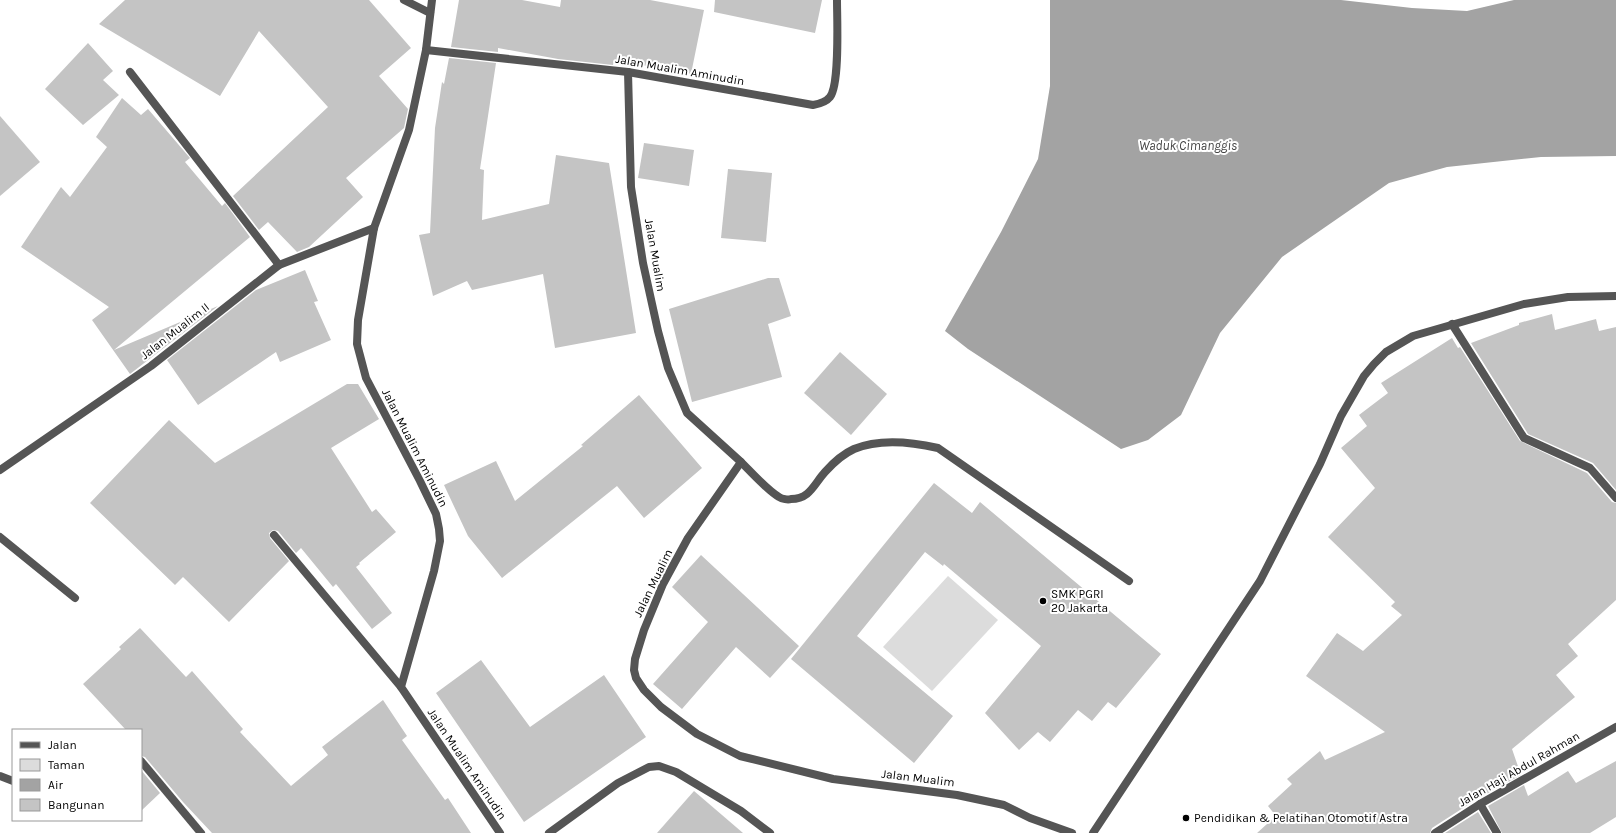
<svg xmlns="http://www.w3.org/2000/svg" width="1616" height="833" viewBox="0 0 1616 833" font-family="Karla,sans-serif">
  <rect width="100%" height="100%" fill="#fff"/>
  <path fill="#dcdcdc" d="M 948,576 L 998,620 L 932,691 L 883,647 Z"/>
  <path fill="#a3a3a3" d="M 1050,0 L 1341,0 L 1412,8 L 1467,11 L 1514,0 L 1616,0 L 1616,156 L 1541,157 L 1447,167 L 1389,183 L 1282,257 L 1220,333 L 1181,415 L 1148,440 L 1121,449 L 968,349 L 945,331 L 1001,232 L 1038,159 L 1050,86 Z"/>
  <g fill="#c4c4c4">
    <path d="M 125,0 L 369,0 L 411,48 L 379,76 L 408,109 L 404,128 L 346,178 L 363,197 L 309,247 L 297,252 L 268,222 L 259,230 L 233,196 L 328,107 L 259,31 L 220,96 L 99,24 Z"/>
    <path d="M 459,0 L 522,0 L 560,7 L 561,0 L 650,0 L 704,10 L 691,74 L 614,60 L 613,65 L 558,59 L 498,48 L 498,52 L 451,47 Z"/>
    <path d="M 715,0 L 822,0 L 815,33 L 714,12 Z"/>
    <path d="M 88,43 L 113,71 L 103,80 L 119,95 L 83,125 L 45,89 Z"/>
    <path d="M 449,58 L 496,63 L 480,169 L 484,170 L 482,220 L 549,204 L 556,155 L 609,163 L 636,333 L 555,348 L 543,274 L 472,290 L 467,281 L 433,296 L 419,235 L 430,233 L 435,128 L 442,82 L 444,84 Z"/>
    <path d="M 122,98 L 141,115 L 148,109 L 190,158 L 185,162 L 222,206 L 225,203 L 250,237 L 114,350 L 218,306 L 130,374 L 92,320 L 109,307 L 21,247 L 61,187 L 70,197 L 107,147 L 96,137 Z"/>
    <path d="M 0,116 L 40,162 L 0,196 Z"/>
    <path d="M 644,143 L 694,150 L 689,186 L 638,178 Z"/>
    <path d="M 728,169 L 772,173 L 766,242 L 721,238 Z"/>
    <path d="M 305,270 L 318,301 L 314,302 L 331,340 L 280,362 L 276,352 L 198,405 L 167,360 L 256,290 Z"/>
    <path d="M 768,278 L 779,278 L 791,316 L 768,324 L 782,377 L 692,402 L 669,309 Z"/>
    <path d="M 1552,314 L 1555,330 L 1596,319 L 1599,331 L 1616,327 L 1616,490 L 1593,463 L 1528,434 L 1471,343 L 1519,325 L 1519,323 Z"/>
    <path d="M 1452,338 L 1458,348 L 1460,347 L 1520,441 L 1587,473 L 1612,502 L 1616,503 L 1616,600 L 1568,644 L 1578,656 L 1556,675 L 1575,697 L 1512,749 L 1521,775 L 1477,799 L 1432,828 L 1430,833 L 1257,833 L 1276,816 L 1268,806 L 1292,784 L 1287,779 L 1320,751 L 1325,760 L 1385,732 L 1306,676 L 1337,633 L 1363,651 L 1402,615 L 1391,606 L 1395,602 L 1328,537 L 1375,488 L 1341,448 L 1367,426 L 1359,415 L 1388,393 L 1381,383 Z"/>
    <path d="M 840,352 L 887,394 L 851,435 L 804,393 Z"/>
    <path d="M 347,384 L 358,384 L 379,419 L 331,448 L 372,512 L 376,509 L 396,532 L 359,563 L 360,564 L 356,567 L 392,613 L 372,629 L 336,584 L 333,587 L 301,548 L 296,553 L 278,531 L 273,530 L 269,533 L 270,538 L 289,561 L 229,622 L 183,577 L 175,585 L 90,503 L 169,420 L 215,463 Z"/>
    <path d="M 639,395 L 702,468 L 644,518 L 617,486 L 502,578 L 468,536 L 444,485 L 496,461 L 515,501 L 583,446 L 581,445 Z"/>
    <path d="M 934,483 L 972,513 L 980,502 L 1161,654 L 1116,708 L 1108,702 L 1092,721 L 1078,710 L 1050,742 L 1038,732 L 1019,750 L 985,713 L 1041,646 L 944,564 L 943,566 L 925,552 L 857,636 L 953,716 L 914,763 L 791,659 Z"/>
    <path d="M 701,555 L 799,646 L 770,678 L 736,647 L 682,709 L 653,684 L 708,622 L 672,587 Z"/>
    <path d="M 140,628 L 186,677 L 192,671 L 243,729 L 240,732 L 291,786 L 328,755 L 322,747 L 383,700 L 407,736 L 402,740 L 445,800 L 448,798 L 471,833 L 212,833 L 183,802 L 145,757 L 141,756 L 141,730 L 126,730 L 83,684 L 121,649 L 119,647 Z"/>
    <path d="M 481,660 L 530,727 L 604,675 L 646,737 L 524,822 L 436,693 Z"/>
    <path d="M 1616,761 L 1616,817 L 1590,833 L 1502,833 L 1488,806 L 1524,785 L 1528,796 L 1568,771 L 1576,783 Z"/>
    <path d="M 141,770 L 160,793 L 141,811 Z"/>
    <path d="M 694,791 L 743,833 L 657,833 Z"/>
    <path d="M 1478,812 L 1491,833 L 1445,833 Z"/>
  </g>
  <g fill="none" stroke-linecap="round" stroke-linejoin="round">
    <path stroke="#555" stroke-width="8" d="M 741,462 C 751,472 768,491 779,497 C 782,499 788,500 791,499 C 810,499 814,484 825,472 C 833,463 843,454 854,449 C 880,438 912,442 938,448 L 1129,581"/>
    <g stroke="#555" stroke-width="8">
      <path d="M 404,0 L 430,13"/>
      <path d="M 432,0 L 426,50 L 409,130 L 374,228 L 358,320 L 357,344 L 366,378 L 420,481 L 436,514 L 439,529 L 440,541 L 434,571 L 401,687 L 500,833"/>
      <path d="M 426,50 L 628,72 L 813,105 C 819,104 826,102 830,97 C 840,84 837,19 837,0"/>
      <path d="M 130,72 L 279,265"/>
      <path d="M 628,72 L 631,187 L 643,263 L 658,331 L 668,368 L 687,413 L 741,462 L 688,538 L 663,584 L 644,630 L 635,659 L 634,670 L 636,678 L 644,690 L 661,707 L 697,734 L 740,756 L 833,779 L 957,795 L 1004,805 L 1030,818 L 1072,833"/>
      <path d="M 1452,324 L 1524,438 L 1590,468 L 1616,498"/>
      <path d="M 0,470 L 151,366 L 279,265 L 374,228"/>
      <path d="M 274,535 L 401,687"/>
      <path d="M 0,537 L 75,598"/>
      <path d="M 141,761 L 201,833"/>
      <path d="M 0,776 L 13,781"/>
      <path d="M 1480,804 L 1497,833"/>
      <path d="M 549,833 L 618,783 L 649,767 L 659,766 L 676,772 L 741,811 L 770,833"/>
      <path d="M 1093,833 L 1260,581 L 1320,464 L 1341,416 L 1364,376 L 1374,364 L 1386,352 L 1413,336 L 1524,304 L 1568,297 L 1616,296"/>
    </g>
    <path stroke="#555" stroke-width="8" d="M 1435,833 L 1480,804 L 1616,727"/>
  </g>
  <g fill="#000" stroke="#fff" stroke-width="1.5">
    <circle cx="1043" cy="601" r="4"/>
    <circle cx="1186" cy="818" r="4"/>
  </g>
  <g text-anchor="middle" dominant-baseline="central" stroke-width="4" stroke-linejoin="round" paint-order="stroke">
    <g font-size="12" fill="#000" stroke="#fff">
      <text transform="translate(680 70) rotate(10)">Jalan Mualim Aminudin</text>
      <text transform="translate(655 255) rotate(80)">Jalan Mualim</text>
      <text transform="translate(175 331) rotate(-38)">Jalan Mualim II</text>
      <text transform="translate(415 448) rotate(63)">Jalan Mualim Aminudin</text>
      <text transform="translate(653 583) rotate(-64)">Jalan Mualim</text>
      <text transform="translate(467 764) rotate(56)">Jalan Mualim Aminudin</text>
      <text transform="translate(1519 769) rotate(-30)">Jalan Haji Abdul Rahman</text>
      <text transform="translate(918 778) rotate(7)">Jalan Mualim</text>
    </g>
    <g font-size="12" fill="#000" stroke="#fff" text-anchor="start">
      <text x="1051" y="594">SMK PGRI<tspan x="1051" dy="14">20 Jakarta</tspan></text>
      <text x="1194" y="818">Pendidikan &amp; Pelatihan Otomotif Astra</text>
    </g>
    <g font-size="13" font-style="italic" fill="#444" stroke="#fff">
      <text x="1188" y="145">Waduk Cimanggis</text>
    </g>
  </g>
  <rect x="12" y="729" width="130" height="92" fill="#ffffff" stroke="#999999"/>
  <rect x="20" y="742" width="20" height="6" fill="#555555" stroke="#999999"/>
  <text x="48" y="749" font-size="12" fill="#000000">Jalan</text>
  <rect x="20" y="759" width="20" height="12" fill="#dcdcdc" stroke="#999999"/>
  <text x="48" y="769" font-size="12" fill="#000000">Taman</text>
  <rect x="20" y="779" width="20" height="12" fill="#a3a3a3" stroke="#999999"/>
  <text x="48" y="789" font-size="12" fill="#000000">Air</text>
  <rect x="20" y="799" width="20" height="12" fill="#c4c4c4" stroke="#999999"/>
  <text x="48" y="809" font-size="12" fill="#000000">Bangunan</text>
</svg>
